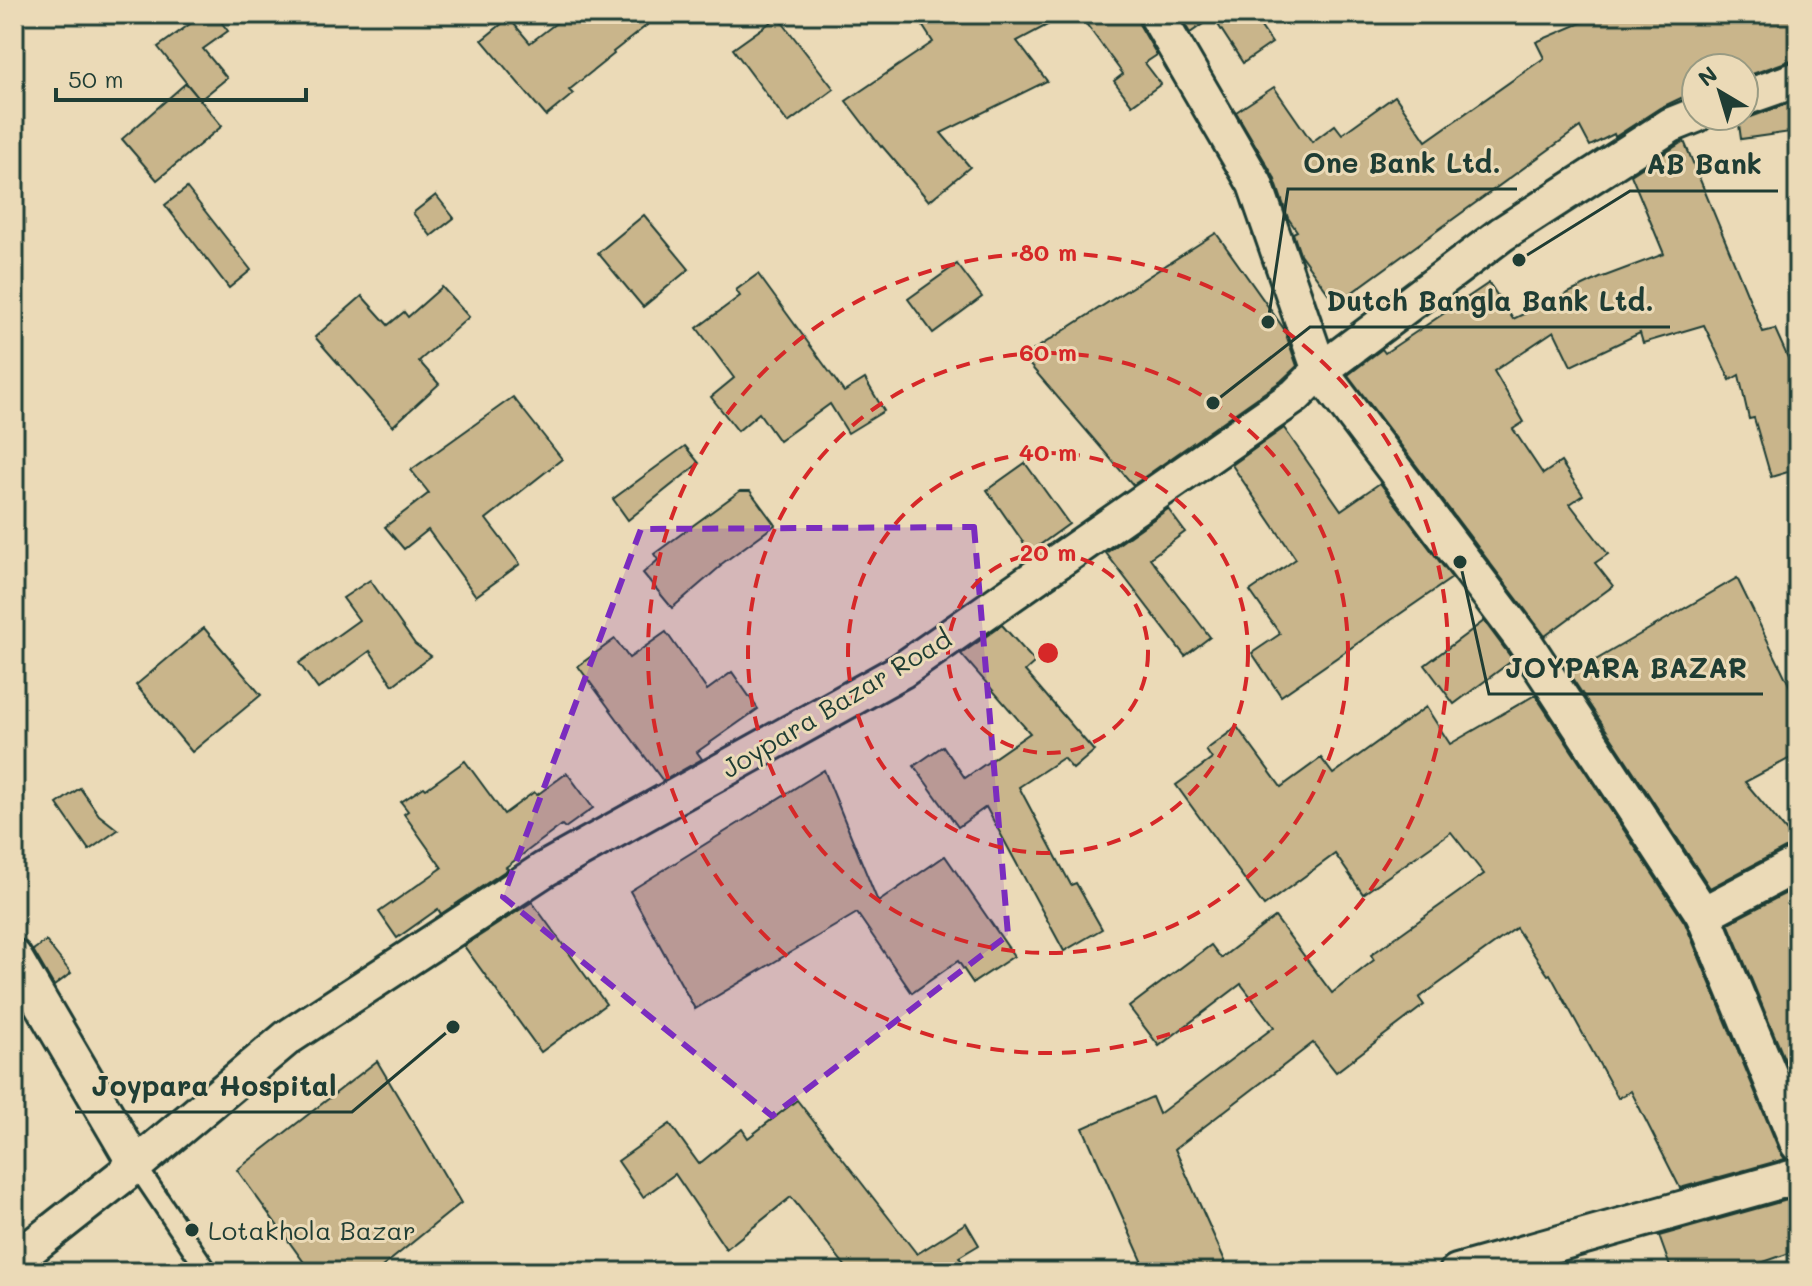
<svg xmlns="http://www.w3.org/2000/svg" width="1812" height="1286" viewBox="0 0 1812 1286" font-family="Mali,sans-serif">
  <rect width="100%" height="100%" fill="#ebdab7"/>
  <filter id="ink" filterUnits="userSpaceOnUse"><feTurbulence type="fractalNoise" baseFrequency=".0125" numOctaves="2"/><feDisplacementMap in="SourceGraphic" scale="16" xChannelSelector="R" yChannelSelector="G"/><feConvolveMatrix kernelMatrix="1 2 1 2 8 2 1 2 1" color-interpolation-filters="sRGB"/></filter>
  <g filter="url(#ink)">
    <g fill="#c9b58b" stroke="#1f3d34" stroke-width="2">
      <path d="M 204,14 L 215,14 L 228,31 L 203,49 L 227,78 L 200,100 L 158,47 Z"/>
      <path d="M 568,14 L 661,14 L 613,52 L 614,54 L 569,90 L 573,94 L 546,116 L 482,40 L 509,18 L 530,43 Z"/>
      <path d="M 915,14 L 1068,14 L 1017,41 L 1047,81 L 941,133 L 970,167 L 929,201 L 882,146 L 881,147 L 846,101 L 933,42 Z"/>
      <path d="M 1079,14 L 1136,14 L 1139,24 L 1157,55 L 1145,63 L 1161,84 L 1132,105 L 1114,81 L 1123,74 Z"/>
      <path d="M 1179,14 L 1252,14 L 1272,43 L 1243,63 L 1213,17 L 1190,33 Z"/>
      <path d="M 1602,14 L 1798,14 L 1798,60 L 1791,60 L 1744,77 L 1744,68 L 1696,68 L 1696,91 L 1660,108 L 1615,137 L 1614,134 L 1590,146 L 1580,127 L 1336,304 L 1300,254 L 1293,233 L 1297,231 L 1288,218 L 1274,177 L 1236,112 L 1274,87 L 1312,142 L 1335,125 L 1342,134 L 1395,96 L 1426,141 L 1544,58 L 1536,42 Z"/>
      <path d="M 778,17 L 834,89 L 788,123 L 733,49 Z"/>
      <path d="M 186,83 L 222,126 L 157,180 L 122,139 Z"/>
      <path d="M 1798,100 L 1798,131 L 1741,139 L 1738,117 L 1751,117 Z"/>
      <path d="M 1684,141 L 1763,332 L 1775,329 L 1793,369 L 1798,391 L 1798,469 L 1771,477 L 1754,418 L 1749,419 L 1739,375 L 1730,380 L 1704,325 L 1643,343 L 1640,333 L 1571,366 L 1554,331 L 1494,371 L 1524,422 L 1513,429 L 1543,474 L 1561,462 L 1583,495 L 1570,504 L 1608,554 L 1595,563 L 1613,586 L 1545,636 L 1348,375 L 1382,349 L 1385,353 L 1489,283 L 1513,319 L 1600,278 L 1664,254 L 1631,175 Z"/>
      <path d="M 187,188 L 251,270 L 229,288 L 165,205 Z"/>
      <path d="M 436,195 L 454,218 L 431,236 L 413,213 Z"/>
      <path d="M 644,215 L 689,269 L 643,307 L 598,253 Z"/>
      <path d="M 1216,233 L 1284,329 L 1297,366 L 1281,381 L 1133,485 L 1023,357 Z"/>
      <path d="M 957,264 L 982,297 L 933,333 L 908,299 Z"/>
      <path d="M 758,274 L 844,392 L 865,379 L 884,411 L 848,433 L 830,404 L 779,441 L 759,413 L 738,431 L 711,397 L 734,378 L 697,328 L 740,296 L 736,290 Z"/>
      <path d="M 442,287 L 469,317 L 419,361 L 439,384 L 393,426 L 315,337 L 362,296 L 388,325 L 404,312 L 408,317 Z"/>
      <path d="M 513,397 L 562,459 L 486,519 L 520,564 L 476,596 L 428,530 L 404,549 L 385,527 L 429,493 L 411,470 Z"/>
      <path d="M 1284,428 L 1341,510 L 1380,483 L 1452,578 L 1281,696 L 1252,653 L 1280,634 L 1250,591 L 1296,559 L 1232,465 Z"/>
      <path d="M 685,446 L 699,463 L 628,520 L 613,499 Z"/>
      <path d="M 1025,463 L 1069,524 L 1030,552 L 987,490 Z"/>
      <path d="M 740,491 L 750,491 L 775,525 L 720,565 L 721,566 L 672,608 L 643,573 L 658,560 L 654,554 Z"/>
      <path d="M 1168,509 L 1185,532 L 1150,558 L 1210,637 L 1185,656 L 1106,553 Z"/>
      <path d="M 1737,578 L 1798,703 L 1798,754 L 1745,782 L 1797,844 L 1789,846 L 1710,888 L 1570,675 Z"/>
      <path d="M 370,580 L 415,644 L 431,656 L 393,685 L 370,651 L 318,689 L 299,663 L 359,620 L 343,598 Z"/>
      <path d="M 1484,621 L 1513,660 L 1454,704 L 1425,665 Z"/>
      <path d="M 1002,625 L 1035,662 L 1025,671 L 1094,751 L 1073,769 L 1063,758 L 1019,787 L 1071,885 L 1076,883 L 1102,929 L 1064,951 L 986,807 L 958,827 L 914,766 L 943,746 L 965,778 L 1030,733 L 961,654 Z"/>
      <path d="M 204,628 L 261,695 L 192,752 L 136,685 Z"/>
      <path d="M 666,632 L 707,690 L 732,672 L 758,709 L 697,752 L 702,759 L 663,781 L 578,666 L 615,639 L 629,658 Z"/>
      <path d="M 1535,695 L 1685,923 L 1780,1152 L 1785,1159 L 1680,1188 L 1631,1091 L 1618,1098 L 1550,974 L 1548,975 L 1516,928 L 1419,998 L 1424,1005 L 1336,1072 L 1313,1043 L 1175,1149 L 1230,1272 L 1147,1272 L 1083,1128 L 1152,1097 L 1159,1114 L 1274,1027 L 1241,984 L 1159,1046 L 1129,1007 L 1211,945 L 1221,958 L 1275,917 L 1332,993 L 1374,960 L 1371,955 L 1484,874 L 1451,832 L 1363,894 L 1335,854 L 1264,906 L 1176,785 L 1212,759 L 1206,750 L 1237,727 L 1281,787 L 1321,758 L 1333,774 L 1426,707 L 1450,744 Z"/>
      <path d="M 465,761 L 504,814 L 534,792 L 537,795 L 567,773 L 593,808 L 565,828 L 562,825 L 506,867 L 508,869 L 441,914 L 438,909 L 397,938 L 379,912 L 442,868 L 404,814 L 408,811 L 401,802 L 424,787 L 426,789 Z"/>
      <path d="M 824,770 L 878,902 L 945,856 L 1014,956 L 973,983 L 958,961 L 912,993 L 857,913 L 695,1009 L 630,891 Z"/>
      <path d="M 80,788 L 99,815 L 118,830 L 89,850 L 57,804 Z"/>
      <path d="M 1798,887 L 1798,1092 L 1728,923 Z"/>
      <path d="M 532,902 L 606,1004 L 541,1052 L 464,946 Z"/>
      <path d="M 46,941 L 71,973 L 54,986 L 33,950 Z"/>
      <path d="M 377,1061 L 461,1203 L 376,1272 L 311,1272 L 237,1170 Z"/>
      <path d="M 797,1100 L 917,1254 L 966,1223 L 979,1245 L 959,1257 L 969,1272 L 850,1272 L 791,1197 L 726,1249 L 675,1174 L 643,1197 L 618,1161 L 670,1124 L 699,1164 L 742,1129 L 748,1138 Z"/>
      <path d="M 1798,1197 L 1798,1250 L 1735,1272 L 1672,1272 L 1659,1236 Z"/>
    </g>
    <g fill="none" stroke-linecap="round" stroke-linejoin="round">
      <g stroke="#1f3d34" stroke-width="24">
        <path id="service" d="M 136,1165 L 208,1272"/>
      </g>
      <g stroke="#1f3d34" stroke-width="40">
        <g id="minor">
          <path d="M 1156,14 L 1255,184 L 1320,371 L 1524,641 L 1703,914 L 1798,1144"/>
          <path d="M 1744,98 L 1798,79"/>
          <path d="M 1703,914 L 1798,864"/>
          <path d="M 14,957 L 136,1165"/>
          <path d="M 14,1261 L 136,1165 L 287,1038 L 545,869 L 901,671 L 1295,396 L 1320,371 L 1502,234 L 1671,125 L 1696,115"/>
          <path d="M 1457,1272 L 1798,1176"/>
        </g>
      </g>
      <use href="#service" stroke="#ebdab7" stroke-width="18"/>
      <use href="#minor" stroke="#ebdab7" stroke-width="34"/>
    </g>
  </g>
  <path fill="#7b2cbf" fill-opacity="0.2" stroke="#7b2cbf" stroke-width="6" stroke-dasharray="16 10" stroke-linejoin="round" d="M 974,527 L 1008,935 L 772,1116 L 503,897 L 641,529 Z"/>
  <g fill="none" stroke="#d62828" stroke-width="4" stroke-dasharray="14 10">
    <circle cx="1048" cy="653" r="100"/>
    <circle cx="1048" cy="653" r="200"/>
    <circle cx="1048" cy="653" r="300"/>
    <circle cx="1048" cy="653" r="400"/>
  </g>
  <circle fill="#1f3d34" stroke="#ebdab7" stroke-width="3" cx="192" cy="1230" r="8"/>
  <g text-anchor="middle" dominant-baseline="central" stroke-width="6" stroke-linejoin="round" paint-order="stroke">
    <g font-size="26" fill="#1f3d34" stroke="#ebdab7">
      <text transform="translate(836 703) rotate(-31)">Joypara Bazar Road</text>
    </g>
    <g font-size="26" fill="#1f3d34" stroke="#ebdab7" text-anchor="start">
      <text x="208" y="1230">Lotakhola Bazar</text>
    </g>
  </g>
  <circle cx="1048" cy="653" r="12" fill="#d62828" stroke="#ebdab7" stroke-width="4"/>
  <g font-size="24" text-anchor="middle" font-weight="bold" fill="#d62828" stroke="#ebdab7" stroke-width="6" stroke-linejoin="round" paint-order="stroke">
    <text x="1048" y="261">80 m</text>
    <text x="1048" y="361">60 m</text>
    <text x="1048" y="461">40 m</text>
    <text x="1048" y="561">20 m</text>
  </g>
  <path fill="none" stroke="#1f3d34" stroke-width="3" d="M1268 322L1288 189H1517M1519 260L1630 191H1778M1213 403L1310 327H1670M1460 562L1489 694H1763M453 1027L352 1112H75"/>
  <g fill="#1f3d34" stroke="#ebdab7" stroke-width="3">
    <circle cx="1268" cy="322" r="8"/>
    <circle cx="1519" cy="260" r="8"/>
    <circle cx="1213" cy="403" r="8"/>
    <circle cx="1460" cy="562" r="8"/>
    <circle cx="453" cy="1027" r="8"/>
  </g>
  <g font-size="28" text-anchor="middle" font-weight="bold" fill="#1f3d34" stroke="#ebdab7" stroke-width="6" stroke-linejoin="round" paint-order="stroke">
    <text x="1402" y="173">One Bank Ltd.</text>
    <text x="1704" y="174">AB Bank</text>
    <text x="1490" y="311">Dutch Bangla Bank Ltd.</text>
    <text x="1626" y="678">JOYPARA BAZAR</text>
    <text x="214" y="1096">Joypara Hospital</text>
  </g>
  <rect width="1812" height="1286" fill="none" stroke="#ebdab7" stroke-width="48"/>
  <rect x="24" y="24" width="1764" height="1238" fill="none" stroke="#1f3d34" stroke-width="3" filter="url(#ink)"/>
  <g transform="translate(1720 92) rotate(322)"><circle r="38" fill="#ebdab7" stroke="#999b83" stroke-width="2"/>
  <path d="M0-6L14 30L0 20L-14 30Z" fill="#1f3d34"/>
  <text y="-12" font-size="22" font-weight="bold" text-anchor="middle" fill="#1f3d34">N</text>
  </g>
  <path d="M56 88v12h250v-12" fill="none" stroke="#1f3d34" stroke-width="4"/>
  <text x="68" y="88" font-size="24" fill="#1f3d34" stroke="#ebdab7" stroke-width="6" paint-order="stroke">50 m</text>
</svg>
